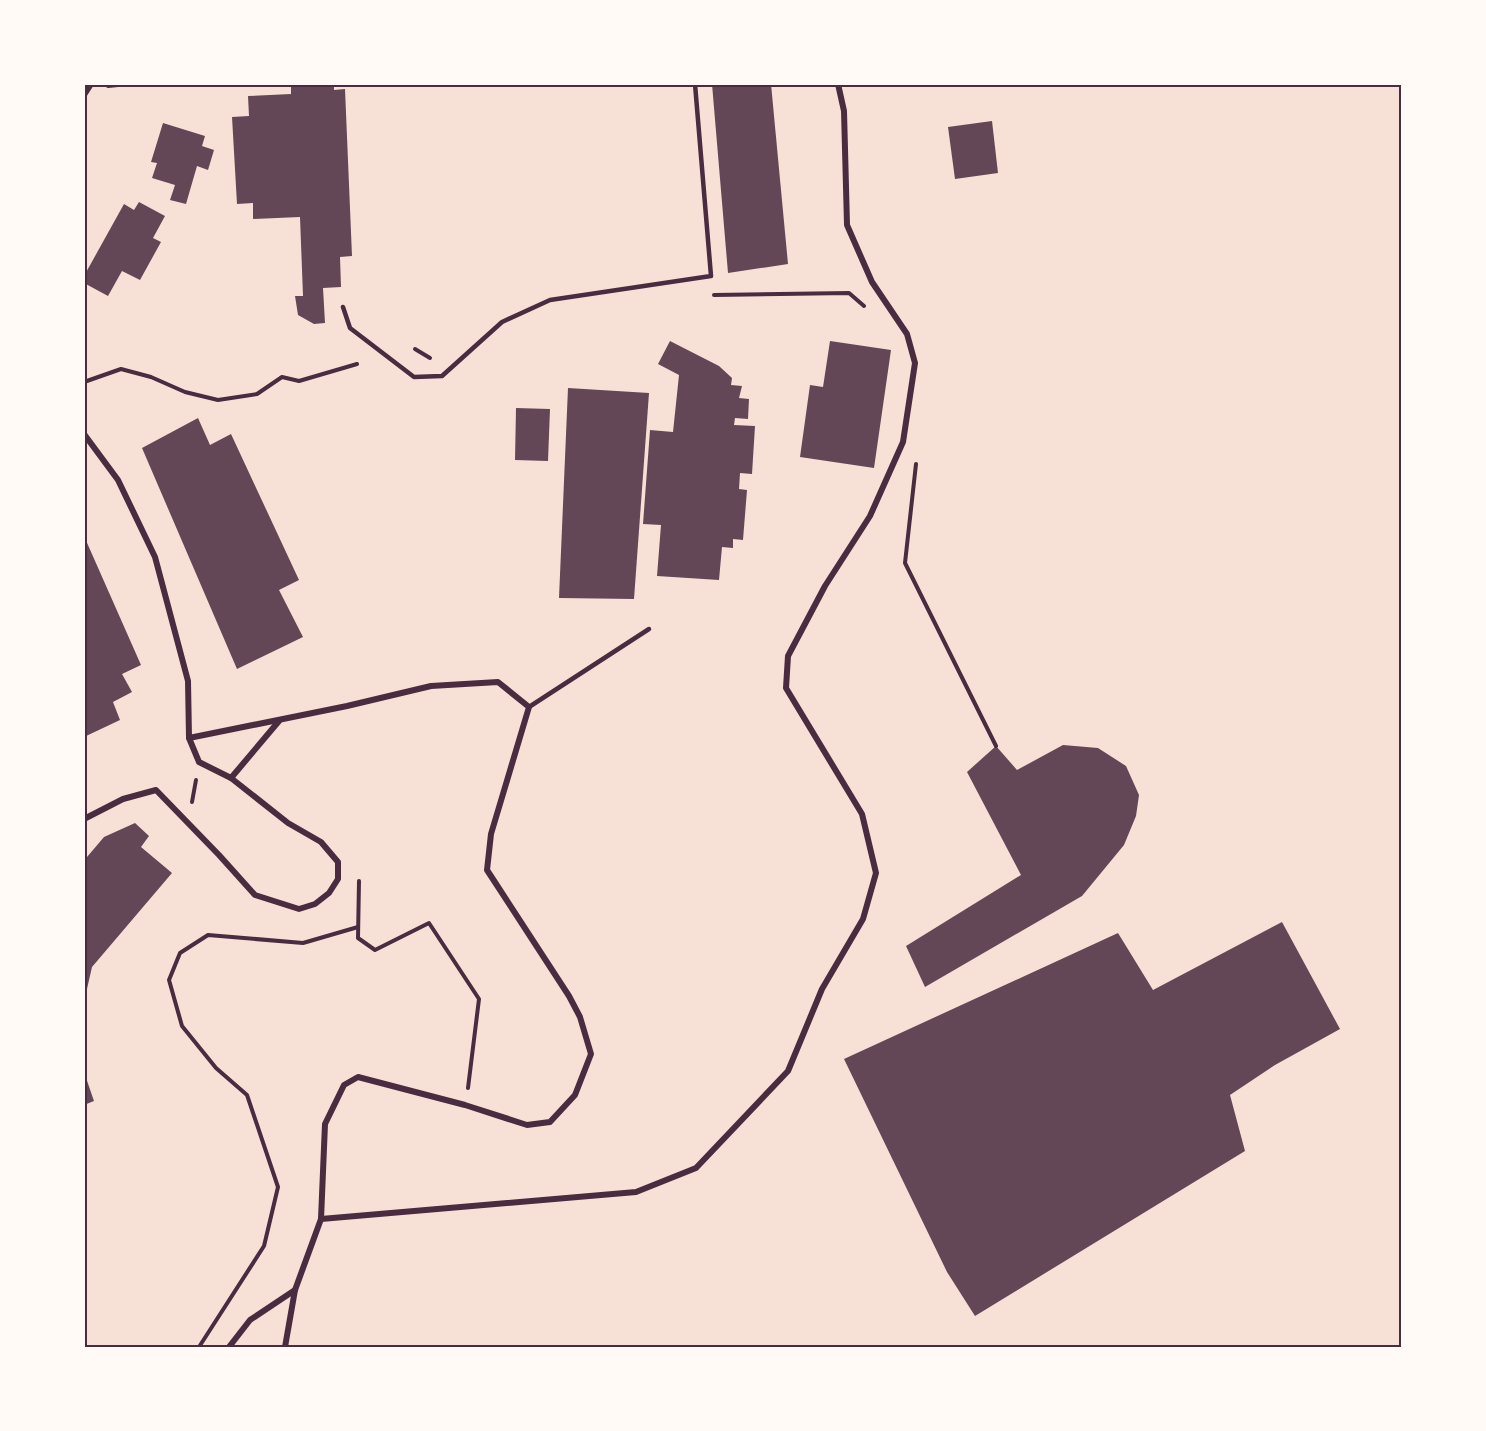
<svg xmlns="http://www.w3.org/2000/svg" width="1486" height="1431" viewBox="0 0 1486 1431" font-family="'Playfair Display',serif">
  <rect width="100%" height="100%" fill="#f7e1d7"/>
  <g fill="#644757">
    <path d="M 291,84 L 334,84 L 334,90 L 345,89 L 352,256 L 340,257 L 341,287 L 323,288 L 325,323 L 314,324 L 298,315 L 295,296 L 303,296 L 300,217 L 253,219 L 253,203 L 237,204 L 232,117 L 249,116 L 248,96 L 291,94 Z"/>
    <path d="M 712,84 L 771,84 L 788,264 L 728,273 Z"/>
    <path d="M 992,121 L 998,173 L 955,179 L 948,127 Z"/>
    <path d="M 163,123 L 205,136 L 202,146 L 214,150 L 208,170 L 197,166 L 186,204 L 170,200 L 175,185 L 152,178 L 157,163 L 151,162 Z"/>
    <path d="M 139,202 L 165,216 L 153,238 L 161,242 L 140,280 L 122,271 L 108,296 L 84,283 L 84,276 L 124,204 L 134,210 Z"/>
    <path d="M 670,341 L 719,366 L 732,378 L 731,385 L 742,386 L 739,398 L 749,399 L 748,419 L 735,418 L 734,425 L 755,426 L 752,474 L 740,473 L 739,489 L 747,490 L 743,540 L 733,539 L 733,548 L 722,547 L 719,580 L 657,576 L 661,525 L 643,524 L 650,430 L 673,432 L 679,375 L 658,364 Z"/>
    <path d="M 830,341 L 891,350 L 874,468 L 800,457 L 810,385 L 823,387 Z"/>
    <path d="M 568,388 L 649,393 L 634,599 L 559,598 Z"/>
    <path d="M 516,408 L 550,409 L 548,461 L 515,460 Z"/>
    <path d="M 198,418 L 210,445 L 231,434 L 299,580 L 279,590 L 303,637 L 237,669 L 142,448 Z"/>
    <path d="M 84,536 L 141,665 L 122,674 L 132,692 L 113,702 L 120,720 L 84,737 Z"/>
    <path d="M 1063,745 L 1098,748 L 1126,766 L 1139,795 L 1136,816 L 1124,845 L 1082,896 L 925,987 L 906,946 L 1021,875 L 967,772 L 996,746 L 1017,770 Z"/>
    <path d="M 135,823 L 149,836 L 141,847 L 172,873 L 92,967 L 84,1002 L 84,855 L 87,857 L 104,837 Z"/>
    <path d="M 1282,922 L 1340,1029 L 1275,1065 L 1230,1095 L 1245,1151 L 975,1316 L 947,1272 L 844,1059 L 1118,933 L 1153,990 Z"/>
    <path d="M 84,1072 L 94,1101 L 84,1105 Z"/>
  </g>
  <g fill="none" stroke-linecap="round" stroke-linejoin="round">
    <g stroke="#4a2c40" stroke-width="4">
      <path d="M 108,86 L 128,84"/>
      <path d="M 714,295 L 849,293 L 864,306"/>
      <path d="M 415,349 L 430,358"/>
      <path d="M 84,382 L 121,369 L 151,377 L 185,392 L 218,400 L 257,394 L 282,377 L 299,381 L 357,364"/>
      <path d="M 916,464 L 905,563 L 996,746"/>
      <path d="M 192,802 L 196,780"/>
      <path d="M 359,881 L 358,938 L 375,950 L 429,923 L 479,999 L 468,1088"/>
      <path d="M 199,1347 L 264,1246 L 278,1187 L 247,1095 L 216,1068 L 182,1026 L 169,980 L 180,953 L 208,935 L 303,943 L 358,927"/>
    </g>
    <g stroke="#4a2c40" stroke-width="4.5">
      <path d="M 343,307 L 350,328 L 414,377 L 442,376 L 502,322 L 550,300 L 711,276 L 695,84"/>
      <path d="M 529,707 L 649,629"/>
    </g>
    <g stroke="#4a2c40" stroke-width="6">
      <path d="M 84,95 L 91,84"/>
      <path d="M 84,434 L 118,480 L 155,557 L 188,681 L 189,738 L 199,762 L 231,778"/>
      <path d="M 189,738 L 347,706 L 431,686 L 498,682 L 529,707 L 491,834 L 487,870 L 569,996 L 580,1017 L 591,1054 L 575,1095 L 550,1122 L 527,1125 L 465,1105 L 358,1077 L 344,1085 L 325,1124 L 321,1219 L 295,1290 L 285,1347"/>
      <path d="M 84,819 L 123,799 L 156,790 L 219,855 L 255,895 L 299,909 L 315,904 L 329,893 L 338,879 L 338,862 L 321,842 L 288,823 L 231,778 L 279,721"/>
      <path d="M 321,1219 L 636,1192 L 696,1168 L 788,1071 L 822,989 L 863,919 L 876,873 L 862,814 L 786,688 L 788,656 L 825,586 L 870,516 L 903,442 L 915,363 L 907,334 L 872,282 L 847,225 L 844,111 L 838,84"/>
      <path d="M 229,1347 L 250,1320 L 295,1290"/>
    </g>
  </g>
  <rect width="1486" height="1431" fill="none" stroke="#fffaf5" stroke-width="171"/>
  <rect x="86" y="86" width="1314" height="1260" fill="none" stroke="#4a2c40" stroke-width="2"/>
</svg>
